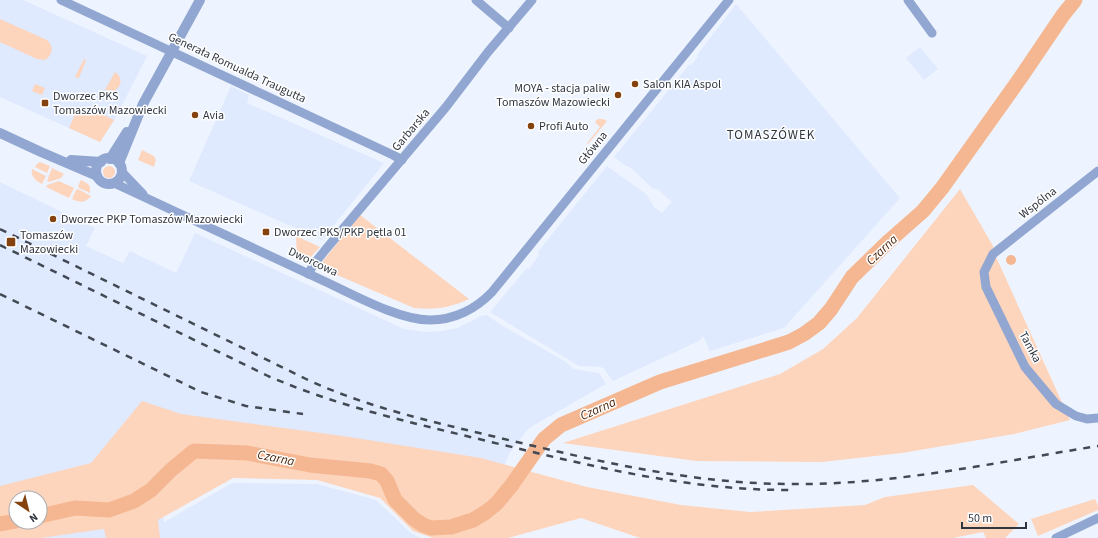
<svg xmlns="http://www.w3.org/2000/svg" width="1098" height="538" viewBox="0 0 1098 538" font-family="'Source Sans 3',sans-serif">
  <rect width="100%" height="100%" fill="#eef4ff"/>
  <g fill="#dfeaff" fill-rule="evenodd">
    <path d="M 0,0 L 23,0 L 147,56 L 115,119 L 100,142 L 0,97 Z"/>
    <path d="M 736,4 L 900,198 L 784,328 L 710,351 L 703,336 L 699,341 L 613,381 L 604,369 L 601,367 L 579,366 L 490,312 L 527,268 L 529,269 L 539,255 L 538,253 L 540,249 L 607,166 L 646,194 L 655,208 L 662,213 L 668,206 L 672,202 L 664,195 L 659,190 L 652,188 L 630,167 L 626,166 L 614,157 L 689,65 L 691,65 L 698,57 L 697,55 Z"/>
    <path d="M 920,47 L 938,69 L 924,80 L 906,58 Z"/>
    <path d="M 231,86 L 249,95 L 247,103 L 384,163 L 322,240 L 189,181 Z"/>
    <path d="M 0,182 L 95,228 L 86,246 L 123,263 L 130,251 L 176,273 L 195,233 L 404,329 L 425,332 L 442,331 L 457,328 L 472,321 L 481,316 L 487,315 L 501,325 L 566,362 L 573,369 L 599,373 L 606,384 L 529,428 L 510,452 L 499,479 L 406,499 L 154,412 L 164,522 L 232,483 L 317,484 L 376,500 L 411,533 L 421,538 L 0,538 ZM 16,498 L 40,498 L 40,522 L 16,522 Z"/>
  </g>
  <g fill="#fdd4bc" fill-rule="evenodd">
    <path d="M 0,19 L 47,40 C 54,46 53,55 45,60 L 37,59 L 0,42 Z"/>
    <path d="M 84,59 L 86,60 L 79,78 L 75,77 Z"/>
    <path d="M 115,72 C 123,78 122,86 114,91 L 105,90 Z"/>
    <path d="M 35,84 L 45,88 L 42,95 L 32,91 Z"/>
    <path d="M 78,107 L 86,107 L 114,120 L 100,142 L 69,128 Z"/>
    <path d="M 598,119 L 603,119 L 607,121 L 588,144 L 587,143 L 600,127 L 595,122 Z"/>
    <path d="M 142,150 L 154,156 L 156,160 L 154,167 L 138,160 Z"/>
    <path d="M 40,162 L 50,166 L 47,173 L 35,167 L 37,164 Z"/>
    <circle cx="109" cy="172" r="6"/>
    <path d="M 52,168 L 64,174 L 61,178 L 49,182 L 47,181 Z"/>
    <path d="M 32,169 L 46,176 L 42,184 C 36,181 30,176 32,169 Z"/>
    <path d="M 81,180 L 88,184 L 90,187 L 90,193 L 79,188 L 78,186 Z"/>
    <path d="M 59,181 L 74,188 L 69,198 L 46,187 L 47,185 Z"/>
    <path d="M 78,189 L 91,196 C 86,203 80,203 72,199 L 76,190 Z"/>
    <path d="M 960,189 L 993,246 L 997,259 L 1070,420 L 1014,434 L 902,453 L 822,462 L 696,461 L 563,443 L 780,374 L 823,349 L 857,318 Z"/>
    <path d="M 360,215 L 469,299 C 450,308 434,310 414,308 L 323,269 L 323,261 Z"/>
    <path d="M 296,236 L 320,247 L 306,262 L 297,259 Z"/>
    <path d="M 142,401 L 181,414 L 343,436 L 481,458 L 587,487 L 681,505 L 750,512 L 865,505 L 885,497 L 973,485 L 1019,524 L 1005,538 L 986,538 L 983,532 L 953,538 L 640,538 L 581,518 L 508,538 L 433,538 L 413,531 L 380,498 L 317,480 L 233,478 L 158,520 L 160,538 L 106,538 L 104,529 L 41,538 L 0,538 L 0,486 L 91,463 ZM 16,498 L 40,498 L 40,522 L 16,522 Z"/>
    <path d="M 1095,499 L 1098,506 L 1098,510 L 1038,536 L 1031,519 Z"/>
  </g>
  <circle fill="#f4b791" cx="1011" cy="260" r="5"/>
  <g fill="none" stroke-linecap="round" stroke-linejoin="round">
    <g stroke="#f4b791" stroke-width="15">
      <path d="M 40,516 L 75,508 L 109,510 L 134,501 L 151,490 L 171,470 L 194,451 L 247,453 L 310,465 L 370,471 L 381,474 L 387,481 L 395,500 L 414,519 L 423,525 L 431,528 L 451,527 L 473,520 L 486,512 L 496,504 L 511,486 L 544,439 L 561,425 L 660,382 L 789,342 L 804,334 L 819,323 L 831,309 L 852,277 L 889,241 L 923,211 L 942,188 L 1021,77 L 1063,15 L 1075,0"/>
      <path d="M 0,524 L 16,521"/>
    </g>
    <g stroke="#91a7d1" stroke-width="9">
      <path d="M 61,0 L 393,155 L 402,160"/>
      <path d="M 476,0 L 509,28"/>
      <path d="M 908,0 L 932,33"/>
      <path d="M 1098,171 L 993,254 L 984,272 L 986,287 L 1025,367 L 1056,404 L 1076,416 L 1087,419 L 1098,418"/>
      <path d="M 122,172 L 143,194"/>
      <path d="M 114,183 C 184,216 255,249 326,282 C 354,295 399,320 430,320 C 454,320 476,309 492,292 L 729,0"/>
      <path d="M 308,274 L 314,264 L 326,249 L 446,107 L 488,52 L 532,0"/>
      <path d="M 1056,538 L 1098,518"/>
    </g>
    <g stroke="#91a7d1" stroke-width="10">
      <path d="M 0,133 L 41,152 L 97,176"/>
      <circle cx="109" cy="171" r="13"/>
      <path d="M 110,159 L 127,132"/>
      <path d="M 71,160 L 101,162"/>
      <path d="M 119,163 L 143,104 L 200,0"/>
    </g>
    <g stroke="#434953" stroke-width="2.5" stroke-dasharray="7 7" stroke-linecap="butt">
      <path d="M 0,229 L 306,379 C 368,408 434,422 500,438 C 597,461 692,484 792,484 C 895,485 997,462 1098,446"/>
      <path d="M 0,245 L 268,376 C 342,408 414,423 491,442 C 591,466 685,490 789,490"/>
      <path d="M 0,294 L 201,392 L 246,406 L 303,414"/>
    </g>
  </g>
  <g fill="#84430e" stroke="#fff" stroke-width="1.5">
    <circle cx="635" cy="84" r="4"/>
    <circle cx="618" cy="95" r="4"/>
    <rect x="41" y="99" width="8" height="8" rx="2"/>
    <circle cx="195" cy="115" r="4"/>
    <circle cx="531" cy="126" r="4"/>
    <circle cx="53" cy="219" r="4"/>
    <rect x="262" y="228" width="8" height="8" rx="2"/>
    <rect x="6" y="237" width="10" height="10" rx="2"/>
  </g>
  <g text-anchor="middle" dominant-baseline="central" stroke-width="3" stroke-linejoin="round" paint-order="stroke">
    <g font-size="12" fill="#303640" stroke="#fff">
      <text transform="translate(237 68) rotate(25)">Generała Romualda Traugutta</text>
      <text transform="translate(411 130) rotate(-50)">Garbarska</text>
      <text transform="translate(593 148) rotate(-51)">Główna</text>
      <text transform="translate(1038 203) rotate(-38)">Wspólna</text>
      <text transform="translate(313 262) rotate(25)">Dworcowa</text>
      <text transform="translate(1030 347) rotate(62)">Tamka</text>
    </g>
    <g font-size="12" fill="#303640" stroke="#fff" text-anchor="start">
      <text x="643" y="84">Salon KIA Aspol</text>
      <text x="610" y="88" text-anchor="end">MOYA - stacja paliw<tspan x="610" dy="14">Tomaszów Mazowiecki</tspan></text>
      <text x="53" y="96">Dworzec PKS<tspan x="53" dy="14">Tomaszów Mazowiecki</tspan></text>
      <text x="203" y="115">Avia</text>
      <text x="539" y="126">Profi Auto</text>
      <text x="61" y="219">Dworzec PKP Tomaszów Mazowiecki</text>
      <text x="274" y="232">Dworzec PKS/PKP pętla 01</text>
      <text x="20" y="235">Tomaszów<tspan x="20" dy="14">Mazowiecki</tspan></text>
    </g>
    <g font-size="13" letter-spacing="1" fill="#303640" stroke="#fff">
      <text x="771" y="135">TOMASZÓWEK</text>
    </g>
    <g font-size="13" font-style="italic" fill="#4e270b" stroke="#fff">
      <text transform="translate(882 250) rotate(-43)">Czarna</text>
      <text transform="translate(598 409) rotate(-24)">Czarna</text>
      <text transform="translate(276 458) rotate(11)">Czarna</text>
    </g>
  </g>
  <g transform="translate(28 510) rotate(145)"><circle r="19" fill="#ffffff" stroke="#acafb3"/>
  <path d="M0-3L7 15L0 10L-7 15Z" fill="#84430e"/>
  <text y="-6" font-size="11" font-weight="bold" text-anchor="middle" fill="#303640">N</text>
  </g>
  <path d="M962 522v6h64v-6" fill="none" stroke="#303640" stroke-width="2"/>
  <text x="968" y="522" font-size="12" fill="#303640" stroke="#ffffff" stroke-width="3" paint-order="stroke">50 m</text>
</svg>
